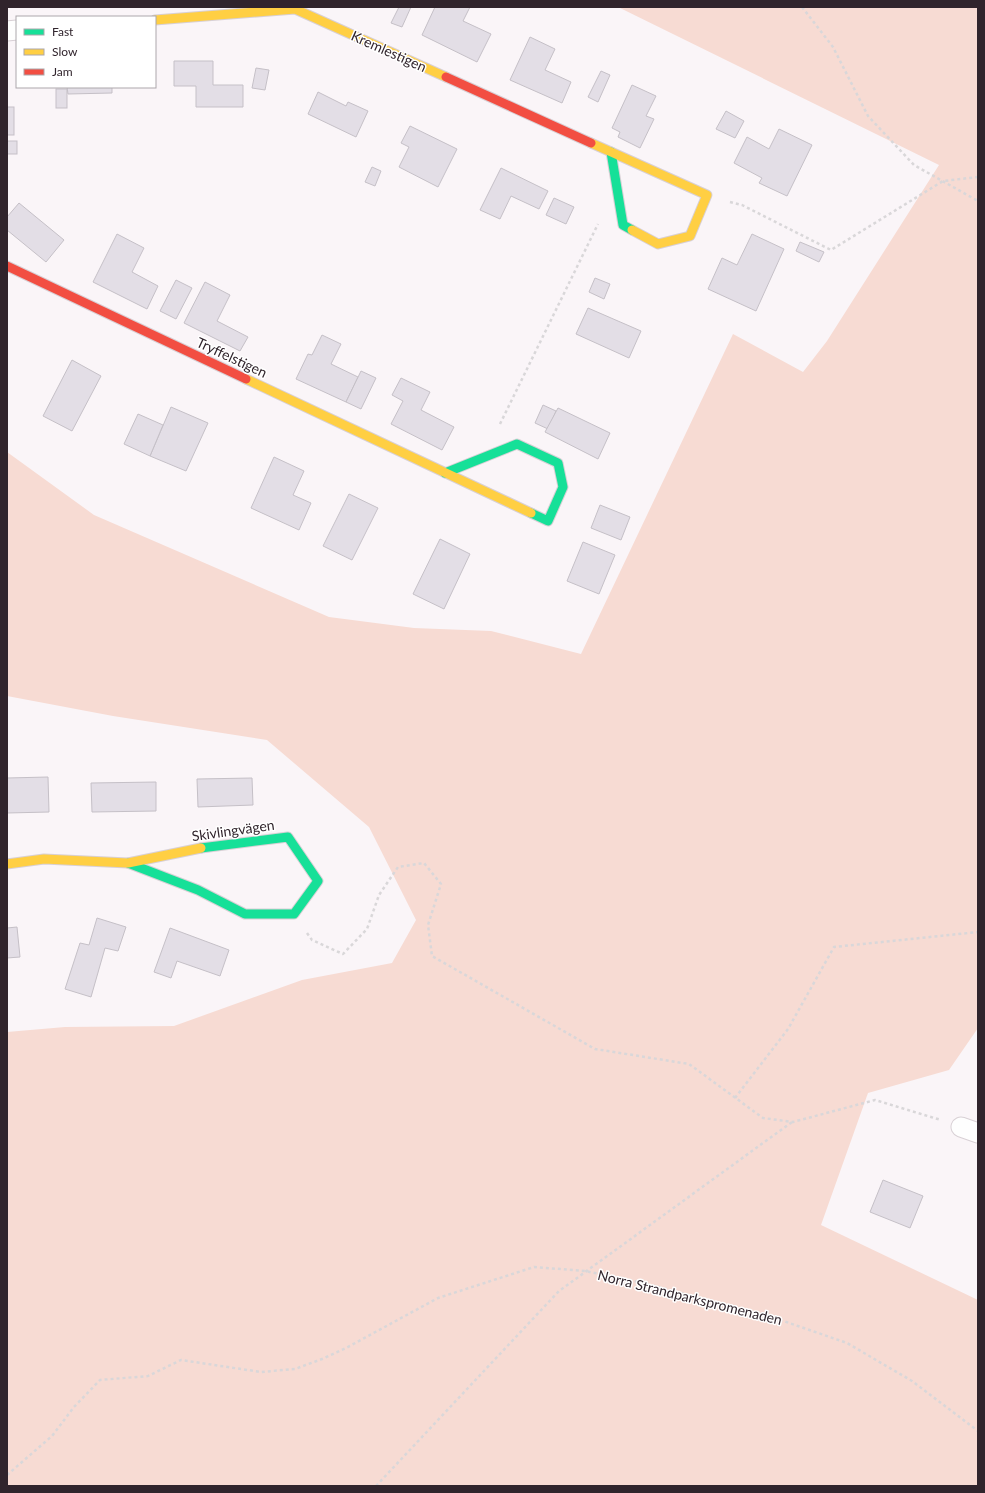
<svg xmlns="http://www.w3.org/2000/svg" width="985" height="1493" viewBox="0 0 985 1493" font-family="Lato,sans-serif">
  <rect width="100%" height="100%" fill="#faf5f8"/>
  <path fill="#f7dbd3" d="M 618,7 L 978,7 L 978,1028 L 949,1070 L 868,1093 L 821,1225 L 978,1300 L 978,1486 L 7,1486 L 7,1032 L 65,1027 L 174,1026 L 302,980 L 392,963 L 416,920 L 369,827 L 267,740 L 113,716 L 7,696 L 7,452 L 94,515 L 329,617 L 414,628 L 491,631 L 581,654 L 733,334 L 803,372 L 827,341 L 939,165 Z"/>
  <g fill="#e3dee6" stroke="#c5c0c7">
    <path d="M 399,7 L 411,7 L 402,27 L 391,23 Z"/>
    <path d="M 435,7 L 470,7 L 463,21 L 491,34 L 477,62 L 422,35 Z"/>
    <path d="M 530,37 L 555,49 L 545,70 L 571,82 L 562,103 L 510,80 Z"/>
    <path d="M 174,61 L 213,61 L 213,85 L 243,85 L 243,107 L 196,107 L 196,86 L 174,86 Z"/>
    <path d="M 256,68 L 269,70 L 265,90 L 252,88 Z"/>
    <path d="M 601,71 L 610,75 L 598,102 L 588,97 Z"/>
    <path d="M 632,85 L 656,96 L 646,116 L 654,119 L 640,148 L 618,137 L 620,132 L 612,128 Z"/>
    <path d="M 67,87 L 112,87 L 112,93 L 68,94 Z"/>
    <rect x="56" y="89" width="11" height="19"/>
    <path d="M 318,92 L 346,106 L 348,102 L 368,111 L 356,137 L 308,114 Z"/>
    <rect x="7" y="107" width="7" height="28"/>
    <path d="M 726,111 L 744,121 L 735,138 L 716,129 Z"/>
    <path d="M 410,126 L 457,149 L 438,187 L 399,167 L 409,147 L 401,143 Z"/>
    <path d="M 779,129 L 812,145 L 787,196 L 759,183 L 762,178 L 734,163 L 747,137 L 769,149 Z"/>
    <rect x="7" y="141" width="10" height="13"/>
    <path d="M 372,167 L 381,171 L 375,186 L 365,182 Z"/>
    <path d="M 501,168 L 548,191 L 539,209 L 511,196 L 500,219 L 480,210 Z"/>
    <path d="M 554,198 L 574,207 L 566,224 L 546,215 Z"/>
    <path d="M 19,203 L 64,240 L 46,262 L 7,230 L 7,217 Z"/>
    <path d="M 117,234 L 144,248 L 132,272 L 158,286 L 147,309 L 93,282 Z"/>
    <path d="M 752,234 L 784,249 L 756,311 L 708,289 L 722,258 L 737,265 Z"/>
    <path d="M 800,242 L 824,252 L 819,262 L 796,251 Z"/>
    <path d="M 595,278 L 610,284 L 604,299 L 589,292 Z"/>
    <path d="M 176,280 L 192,288 L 176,319 L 160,311 Z"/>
    <path d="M 205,282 L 230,295 L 217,321 L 248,337 L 240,351 L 184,323 Z"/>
    <path d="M 588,308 L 641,331 L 629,358 L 576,334 Z"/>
    <path d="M 322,335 L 341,344 L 331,364 L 358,377 L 346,402 L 296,379 L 308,354 L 312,355 Z"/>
    <path d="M 72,360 L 101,376 L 72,431 L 43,416 Z"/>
    <path d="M 361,371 L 376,378 L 361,409 L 346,402 Z"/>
    <path d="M 401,378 L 430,392 L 421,410 L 454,427 L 442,450 L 391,424 L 403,401 L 392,395 Z"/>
    <path d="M 543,405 L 556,411 L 548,429 L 535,423 Z"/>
    <path d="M 171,407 L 208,423 L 186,471 L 150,456 Z"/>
    <path d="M 558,408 L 610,433 L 598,459 L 545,432 Z"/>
    <path d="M 138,414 L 163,425 L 150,456 L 124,444 Z"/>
    <path d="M 274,457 L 304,471 L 293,495 L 311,503 L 299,530 L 251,508 Z"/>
    <path d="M 349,494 L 378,508 L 352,560 L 323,546 Z"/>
    <path d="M 600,505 L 630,517 L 621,540 L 591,528 Z"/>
    <path d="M 440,539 L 470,554 L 444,609 L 413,594 Z"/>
    <path d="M 583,542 L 615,555 L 599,594 L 567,581 Z"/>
    <path d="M 48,777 L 49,812 L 7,813 L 7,778 Z"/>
    <path d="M 252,778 L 253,805 L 198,807 L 197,779 Z"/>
    <path d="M 156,782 L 156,811 L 92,812 L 91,783 Z"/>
    <path d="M 97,918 L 126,927 L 118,951 L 105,948 L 91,997 L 65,989 L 80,943 L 89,945 Z"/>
    <path d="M 17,927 L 20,957 L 7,958 L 7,928 Z"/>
    <path d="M 170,928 L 229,950 L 220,976 L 177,961 L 171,978 L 154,972 Z"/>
    <path d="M 883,1180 L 923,1196 L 910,1228 L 870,1212 Z"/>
  </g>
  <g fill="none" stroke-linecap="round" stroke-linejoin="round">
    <g stroke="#d8d0d5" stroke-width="21">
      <g id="street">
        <path d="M 7,31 L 17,30"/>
        <path d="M 961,1127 L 978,1133"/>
      </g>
    </g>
    <g stroke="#d8d0d5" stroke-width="11">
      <g id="fast">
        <path d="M 611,152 L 623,225 L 632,230"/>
        <path d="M 445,473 L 517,444 L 558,463 L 563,487 L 548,521 L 531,513"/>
        <path d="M 128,863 L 198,890 L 245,914 L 294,914 L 318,881 L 288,837 L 201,848"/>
      </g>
    </g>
    <g stroke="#d8d0d5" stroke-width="11">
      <g id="slow">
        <path d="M 155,20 L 295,9 L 446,77"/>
        <path d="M 591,143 L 707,195 L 690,236 L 658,244 L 632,230"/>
        <path d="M 246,379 L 531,513"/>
        <path d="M 7,864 L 44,859 L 128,863 L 201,848"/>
      </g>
    </g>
    <g stroke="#d8d0d5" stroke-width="11">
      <g id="jam">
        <path d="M 446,77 L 591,143"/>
        <path d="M 7,266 L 246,379"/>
      </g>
    </g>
    <g stroke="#d9d7d9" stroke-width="2.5" stroke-dasharray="3 3" stroke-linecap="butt">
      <path d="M 802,7 L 833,47 L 868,116 L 914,165 L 978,201"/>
      <path d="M 730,202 L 742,205 L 831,250 L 943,181 L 978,177"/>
      <path d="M 500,424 L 598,224"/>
      <path d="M 307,933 L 312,940 L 343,954 L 367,929 L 379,895 L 398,867 L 424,863 L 441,884 L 428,925 L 432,956 L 595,1049 L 689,1064 L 763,1118 L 793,1122 L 875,1100 L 941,1120"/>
      <path d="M 735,1098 L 788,1029 L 834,947 L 978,932"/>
      <path d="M 7,1475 L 52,1436 L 74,1407 L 100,1380 L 148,1376 L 181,1360 L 261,1372 L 295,1369 L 322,1359 L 346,1348 L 438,1298 L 534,1267 L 585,1271 L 643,1283 L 772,1317 L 847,1343 L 912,1381 L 978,1431"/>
      <path d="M 376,1486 L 559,1291 L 792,1122"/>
    </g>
    <use href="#street" stroke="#fefefe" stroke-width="19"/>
    <use href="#fast" stroke="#16e098" stroke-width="9"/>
    <use href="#slow" stroke="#ffcf43" stroke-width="9"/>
    <use href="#jam" stroke="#f24e42" stroke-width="9"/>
  </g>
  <g text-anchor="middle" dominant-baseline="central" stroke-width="3" stroke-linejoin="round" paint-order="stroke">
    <g font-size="14" fill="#30242c" stroke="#fff">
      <text transform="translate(389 51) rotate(24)">Kremlestigen</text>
      <text transform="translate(232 357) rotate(25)">Tryffelstigen</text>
      <text transform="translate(233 830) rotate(-8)">Skivlingvägen</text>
      <text transform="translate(690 1297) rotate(14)">Norra Strandparkspromenaden</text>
    </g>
  </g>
  <rect width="985" height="1493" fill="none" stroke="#30242c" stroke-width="16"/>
  <rect x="16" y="16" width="140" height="72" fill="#ffffff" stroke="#aca7ab"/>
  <rect x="24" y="29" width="20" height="6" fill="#16e098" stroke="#aca7ab"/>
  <text x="52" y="36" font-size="12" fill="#30242c">Fast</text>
  <rect x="24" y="49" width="20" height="6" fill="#ffcf43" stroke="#aca7ab"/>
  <text x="52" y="56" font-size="12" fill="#30242c">Slow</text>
  <rect x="24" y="69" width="20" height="6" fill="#f24e42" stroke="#aca7ab"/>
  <text x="52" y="76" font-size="12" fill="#30242c">Jam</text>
</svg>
